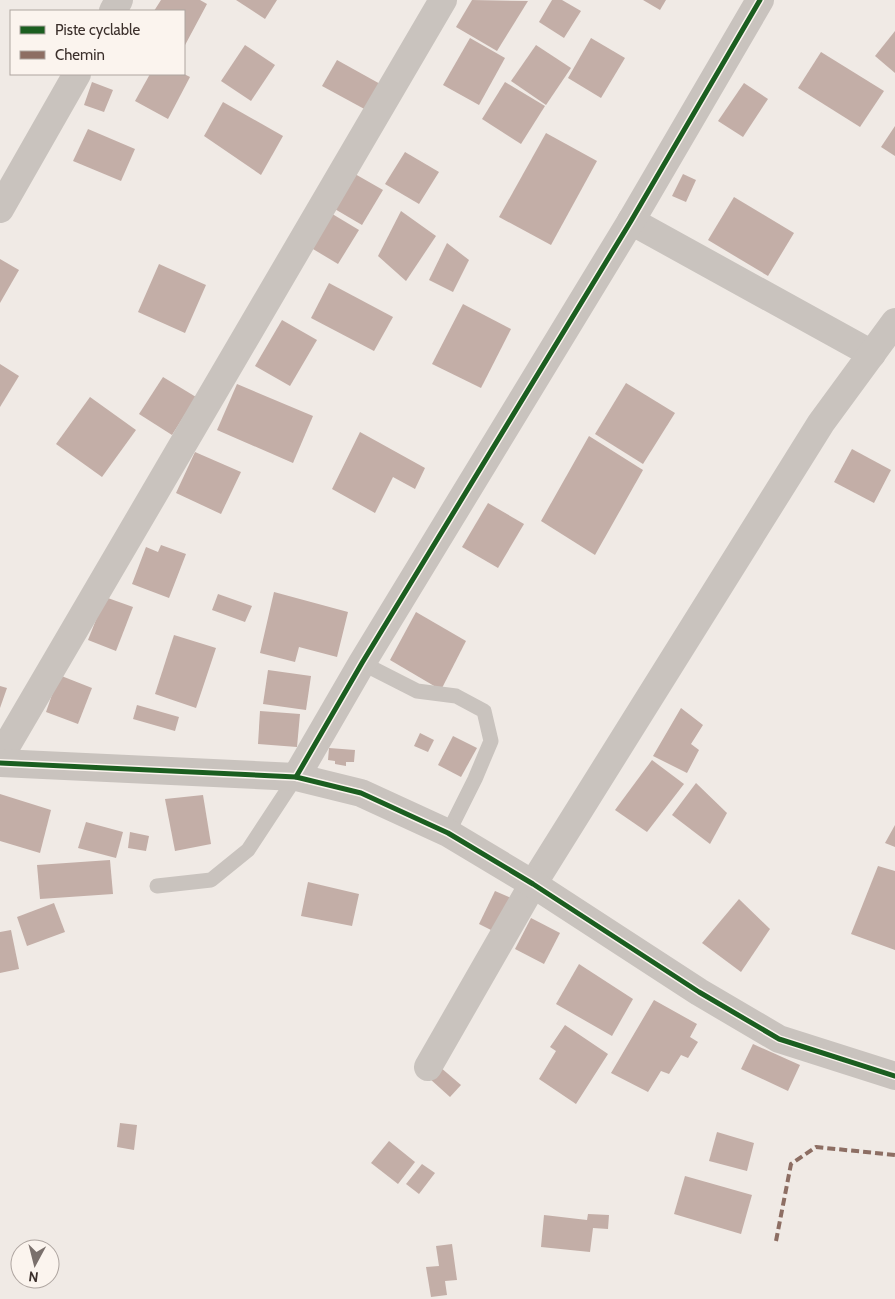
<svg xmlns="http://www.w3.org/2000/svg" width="895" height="1299" viewBox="0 0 895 1299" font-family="Cabin,sans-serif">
  <rect width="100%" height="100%" fill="#f0eae5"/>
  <g fill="#c3aea7">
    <path d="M 161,0 L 200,0 L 207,4 L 184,47 L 184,11 L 154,11 Z"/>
    <path d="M 236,0 L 277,0 L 265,19 Z"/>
    <path d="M 472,0 L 528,1 L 497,51 L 456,27 Z"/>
    <path d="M 552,0 L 562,0 L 581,11 L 564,38 L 539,22 Z"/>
    <path d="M 643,0 L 666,0 L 660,10 Z"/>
    <path d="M 895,31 L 895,73 L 875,56 Z"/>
    <path d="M 470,38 L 505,58 L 479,105 L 443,85 Z"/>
    <path d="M 591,38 L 625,58 L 601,98 L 568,78 Z"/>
    <path d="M 245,45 L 275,65 L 251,101 L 221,81 Z"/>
    <path d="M 536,45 L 571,68 L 546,105 L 511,81 Z"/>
    <path d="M 821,52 L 884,91 L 860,127 L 798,88 Z"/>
    <path d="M 337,60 L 382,85 L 368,111 L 322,86 Z"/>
    <path d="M 150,74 L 184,74 L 190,77 L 168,119 L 135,101 Z"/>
    <path d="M 92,82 L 113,90 L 104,112 L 84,105 Z"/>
    <path d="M 505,82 L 545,106 L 521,144 L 482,119 Z"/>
    <path d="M 744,83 L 768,99 L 743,137 L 718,121 Z"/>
    <path d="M 223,102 L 283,136 L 261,175 L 204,136 Z"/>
    <path d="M 895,126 L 895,156 L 881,147 Z"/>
    <path d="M 88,129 L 135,149 L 121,181 L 73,161 Z"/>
    <path d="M 546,133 L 597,161 L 551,245 L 499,217 Z"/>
    <path d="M 405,152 L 439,172 L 419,204 L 385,184 Z"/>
    <path d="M 348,170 L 383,190 L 362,225 L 328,205 Z"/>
    <path d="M 683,174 L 696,180 L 686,202 L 672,196 Z"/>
    <path d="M 734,197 L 794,233 L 768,276 L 708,240 Z"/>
    <path d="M 401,211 L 436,236 L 406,281 L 378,256 Z"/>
    <path d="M 329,212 L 359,230 L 338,264 L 308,246 Z"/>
    <path d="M 447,243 L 469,260 L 453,292 L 429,280 Z"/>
    <path d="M 0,259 L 19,270 L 0,303 Z"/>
    <path d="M 159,264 L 206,285 L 185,333 L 138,312 Z"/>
    <path d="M 329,283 L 393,317 L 374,351 L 311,318 Z"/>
    <path d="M 463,304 L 511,329 L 481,388 L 432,364 Z"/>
    <path d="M 282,320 L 317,340 L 290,386 L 255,366 Z"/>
    <path d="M 0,364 L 19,376 L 0,407 Z"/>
    <path d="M 163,377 L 196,397 L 172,435 L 139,414 Z"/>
    <path d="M 626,383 L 675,413 L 643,464 L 595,434 Z"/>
    <path d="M 237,384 L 313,416 L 293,463 L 217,430 Z"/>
    <path d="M 90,397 L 136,430 L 102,477 L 56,444 Z"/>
    <path d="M 360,432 L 425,468 L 415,489 L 393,477 L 375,513 L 332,489 Z"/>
    <path d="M 589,436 L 643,470 L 595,555 L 541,521 Z"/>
    <path d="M 852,449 L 891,470 L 874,503 L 834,482 Z"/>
    <path d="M 195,452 L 241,472 L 221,514 L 176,493 Z"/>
    <path d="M 488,503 L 524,524 L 498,568 L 462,547 Z"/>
    <path d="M 161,545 L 186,554 L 169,598 L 132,584 L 146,547 L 158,552 Z"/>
    <path d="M 274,592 L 348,612 L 337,657 L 299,647 L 295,662 L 260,653 Z"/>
    <path d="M 218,594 L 252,606 L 245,622 L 212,610 Z"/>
    <path d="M 105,597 L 133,607 L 116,651 L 88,640 Z"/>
    <path d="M 416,612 L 466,641 L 441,690 L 390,660 Z"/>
    <path d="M 174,635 L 216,648 L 196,708 L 155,694 Z"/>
    <path d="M 268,670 L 311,676 L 306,710 L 263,704 Z"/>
    <path d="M 59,675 L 92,688 L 78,724 L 46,712 Z"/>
    <path d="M 0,686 L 7,688 L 0,708 Z"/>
    <path d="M 137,705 L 179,717 L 175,731 L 133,719 Z"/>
    <path d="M 681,708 L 703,725 L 691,744 L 699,750 L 687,773 L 653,756 Z"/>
    <path d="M 260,711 L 300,714 L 297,747 L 258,744 Z"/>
    <path d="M 420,733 L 434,740 L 428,752 L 414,746 Z"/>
    <path d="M 453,736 L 477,748 L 461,777 L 438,765 Z"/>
    <path d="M 329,748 L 355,750 L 354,762 L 346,762 L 346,766 L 335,764 L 335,761 L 328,760 Z"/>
    <path d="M 652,760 L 684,784 L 647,832 L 615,810 Z"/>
    <path d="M 696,783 L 727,813 L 710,844 L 672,815 Z"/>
    <path d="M 0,794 L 51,810 L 40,853 L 0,841 Z"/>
    <path d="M 203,795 L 211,844 L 175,851 L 165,799 Z"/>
    <path d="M 86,822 L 123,832 L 116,858 L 78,848 Z"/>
    <path d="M 895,825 L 895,847 L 885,843 Z"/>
    <path d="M 130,832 L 149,836 L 146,851 L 128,848 Z"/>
    <path d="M 110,860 L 113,894 L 40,899 L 37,865 Z"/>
    <path d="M 878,866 L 895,871 L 895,950 L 851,934 Z"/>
    <path d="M 308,882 L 359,894 L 352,926 L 301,916 Z"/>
    <path d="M 495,891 L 511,898 L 495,932 L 479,924 Z"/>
    <path d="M 739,899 L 770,929 L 741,972 L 702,943 Z"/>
    <path d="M 54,903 L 65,932 L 27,946 L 17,917 Z"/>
    <path d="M 531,918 L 560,933 L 544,964 L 515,949 Z"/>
    <path d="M 11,930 L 19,969 L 0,973 L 0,932 Z"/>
    <path d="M 579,964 L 633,999 L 612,1036 L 556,1004 Z"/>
    <path d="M 654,1000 L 697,1024 L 690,1037 L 698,1042 L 688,1058 L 681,1055 L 669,1074 L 661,1071 L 648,1092 L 611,1073 Z"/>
    <path d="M 565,1025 L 608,1054 L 576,1104 L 539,1079 L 556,1051 L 550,1047 Z"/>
    <path d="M 753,1044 L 800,1065 L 788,1091 L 741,1069 Z"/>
    <path d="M 440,1067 L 461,1085 L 450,1097 L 430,1079 Z"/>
    <path d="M 120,1123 L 137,1125 L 134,1150 L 117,1147 Z"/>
    <path d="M 717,1132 L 754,1143 L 747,1171 L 709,1161 Z"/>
    <path d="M 389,1141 L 415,1162 L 398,1184 L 371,1163 Z"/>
    <path d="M 422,1164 L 435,1173 L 419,1194 L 406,1184 Z"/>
    <path d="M 685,1176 L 752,1195 L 741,1234 L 674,1214 Z"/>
    <path d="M 588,1214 L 609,1215 L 608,1229 L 593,1228 L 590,1252 L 541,1247 L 544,1215 L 587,1220 Z"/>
    <path d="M 452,1244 L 457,1280 L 445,1281 L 447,1295 L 431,1297 L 426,1267 L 439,1266 L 436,1246 Z"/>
  </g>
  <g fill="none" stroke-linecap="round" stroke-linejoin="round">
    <g stroke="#c9c3be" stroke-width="15">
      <path d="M 362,663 L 417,691 L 456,696 L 484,711 L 491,741 L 475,779 L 448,833"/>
      <path d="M 157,886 L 211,880 L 248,850 L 296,777"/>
    </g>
    <g stroke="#c9c3be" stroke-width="28">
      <path d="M 113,11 L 119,0"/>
      <path d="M 0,209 L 77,74"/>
      <path d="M 631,221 L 872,354"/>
      <path d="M 0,757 L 443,0"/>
      <path d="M 296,777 L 362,663 L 631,221 L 760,0"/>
      <path d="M 428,1067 L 533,884 L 821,423 L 895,322"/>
    </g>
    <path stroke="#c9c3be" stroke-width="28" d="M 0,763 L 296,777 L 361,793 L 448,833 L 533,884 L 699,992 L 779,1039 L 895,1076"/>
    <path stroke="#8d6e63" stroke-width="4" stroke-dasharray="8 4" stroke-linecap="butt" d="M 776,1241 L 791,1164 L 816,1147 L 895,1155"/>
    <g stroke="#fbf4ee" stroke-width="8">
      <g id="cycleway">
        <path d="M 0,763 L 296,777 L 361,793 L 448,833 L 533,884 L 699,992 L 779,1039 L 895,1076"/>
        <path d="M 296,777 L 362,663 L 631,221 L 760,0"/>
      </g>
    </g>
    <use href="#cycleway" stroke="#1b5e20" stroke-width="5"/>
  </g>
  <rect x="10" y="10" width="175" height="65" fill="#fbf4ee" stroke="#aea5a0"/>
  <rect x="20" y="26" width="25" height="8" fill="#1b5e20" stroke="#aea5a0"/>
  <text x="55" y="35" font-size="15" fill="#3b2f2b">Piste cyclable</text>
  <rect x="20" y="51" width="25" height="8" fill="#8d6e63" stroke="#aea5a0"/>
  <text x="55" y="60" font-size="15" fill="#3b2f2b">Chemin</text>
  <g transform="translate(35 1264) rotate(187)"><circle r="24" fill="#fbf4ee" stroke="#aea5a0"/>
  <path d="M0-4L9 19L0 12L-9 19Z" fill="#7a706c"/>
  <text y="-8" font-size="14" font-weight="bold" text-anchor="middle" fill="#3b2f2b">N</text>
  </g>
</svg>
